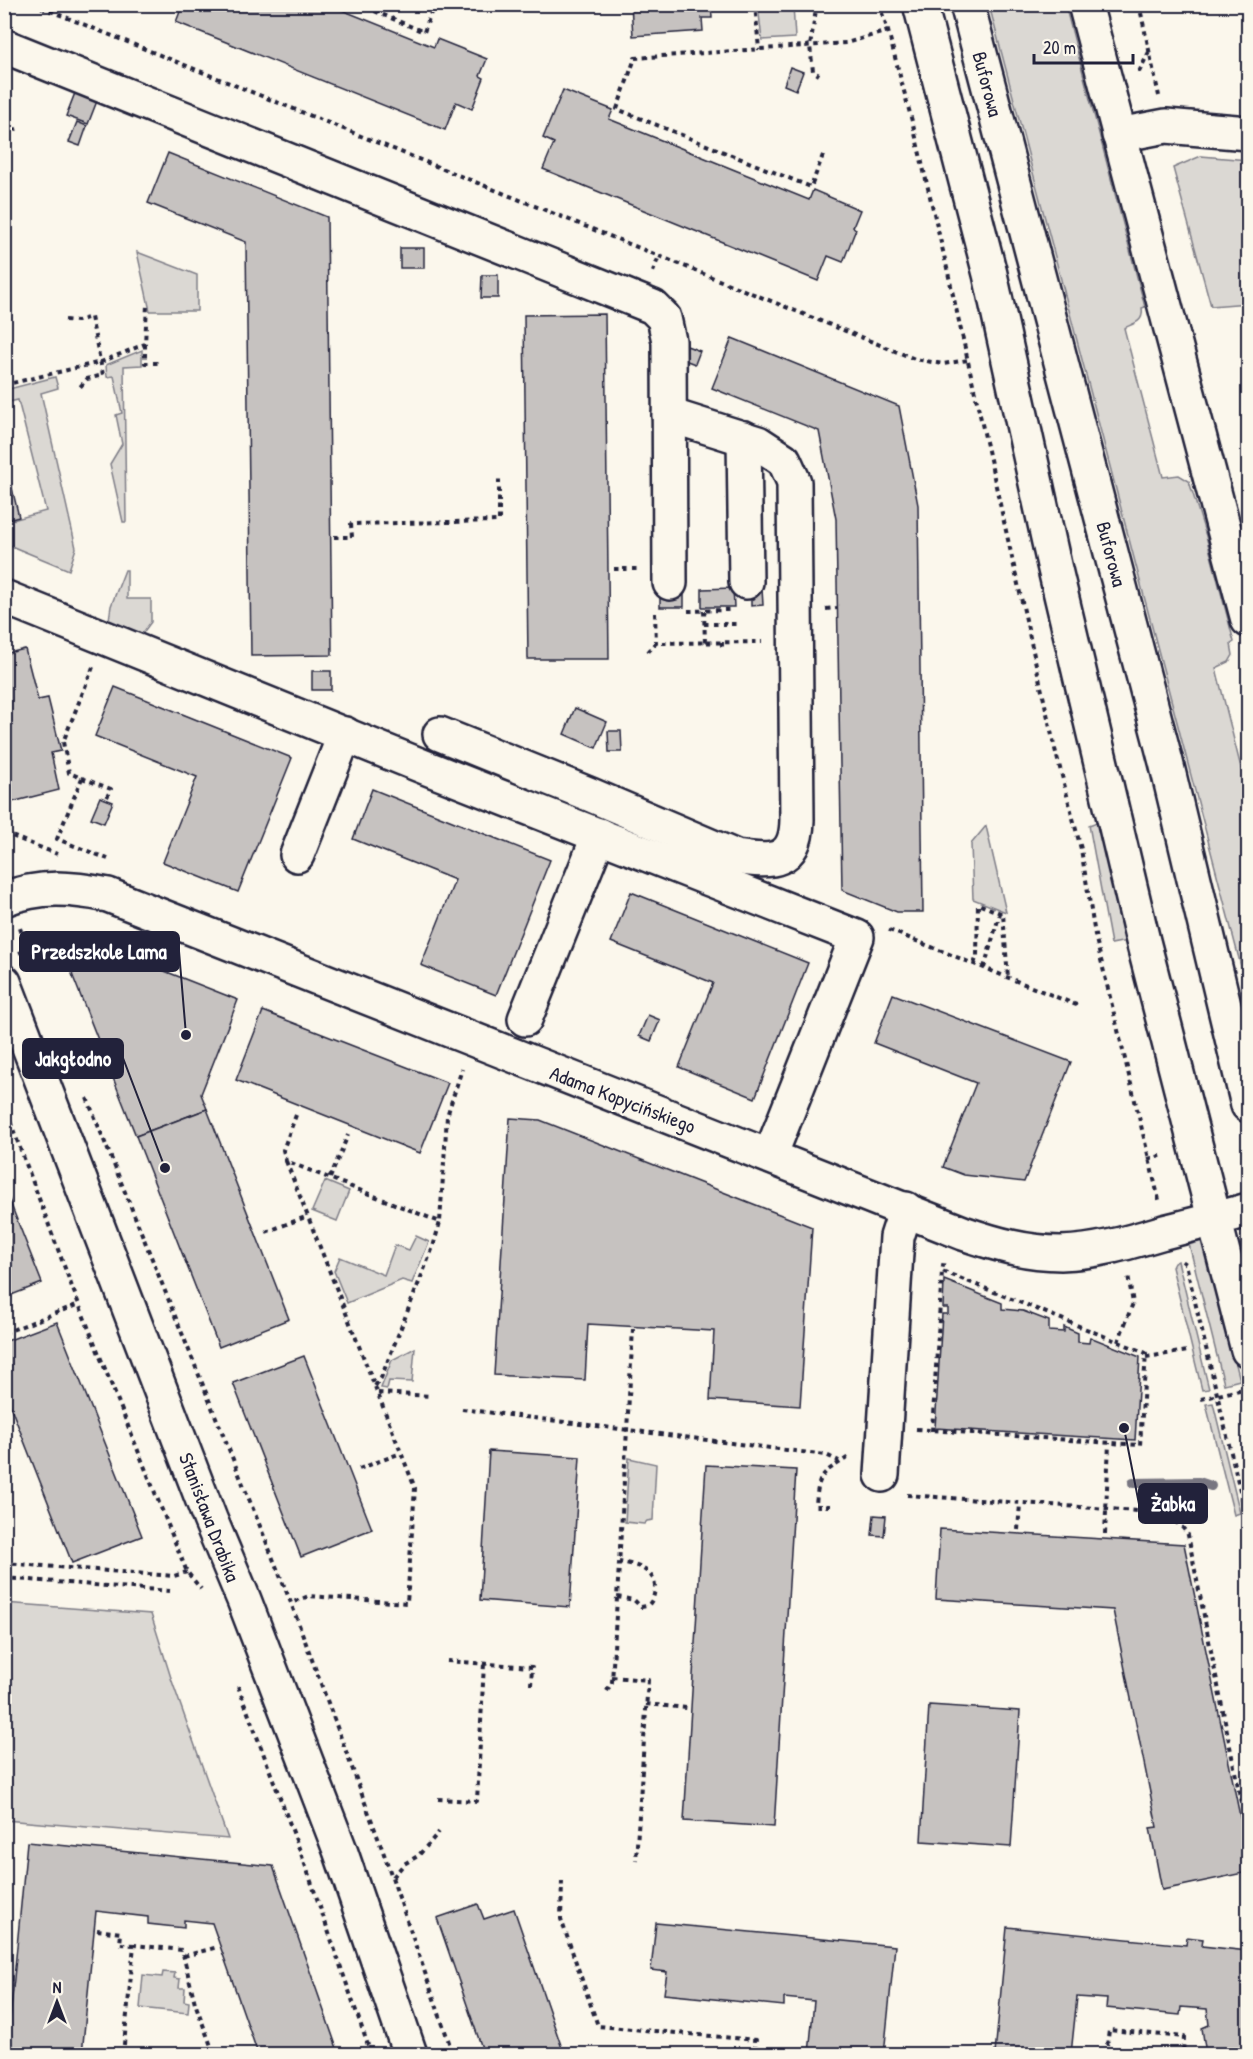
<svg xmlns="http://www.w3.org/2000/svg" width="1253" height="2059" viewBox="0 0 1253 2059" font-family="'Patrick Hand',sans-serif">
  <rect width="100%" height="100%" fill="#fbf7ec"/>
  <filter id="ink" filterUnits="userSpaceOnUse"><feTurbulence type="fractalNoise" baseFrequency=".0167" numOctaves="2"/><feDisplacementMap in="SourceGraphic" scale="12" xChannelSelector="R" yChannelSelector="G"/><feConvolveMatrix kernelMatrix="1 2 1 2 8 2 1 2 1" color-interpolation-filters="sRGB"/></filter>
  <g filter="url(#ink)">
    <g fill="#dbd8d3" stroke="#7e7d87" stroke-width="1.5">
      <path d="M 758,5 L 793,5 L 795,38 L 762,40 Z"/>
      <path d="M 989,5 L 1065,5 L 1145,307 L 1142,308 C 1144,322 1135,323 1124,328 L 1163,477 L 1179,475 L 1189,481 L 1206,536 L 1234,642 L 1231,644 L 1233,655 L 1229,662 L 1216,668 L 1245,784 L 1248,783 L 1248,993 Z"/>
      <path d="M 1201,156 L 1248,160 L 1248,303 L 1211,306 L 1173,168 Z"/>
      <path d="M 137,252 L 197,275 L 197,311 L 150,311 Z"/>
      <path d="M 142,350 L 142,365 L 124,366 L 126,522 L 123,522 L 110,464 L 122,444 L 116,415 L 122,413 L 114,376 L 107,377 L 106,365 Z"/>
      <path d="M 55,377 L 58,388 L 41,393 L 76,548 L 69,570 L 11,546 L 5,540 L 5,522 L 46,511 L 18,400 L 5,403 L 5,390 Z"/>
      <path d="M 125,570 L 127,570 L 127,599 L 151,599 L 151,622 L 142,634 C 129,633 118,630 109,620 L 111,606 Z"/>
      <path d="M 1097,822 L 1122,925 L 1127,941 L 1111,944 L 1089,825 Z"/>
      <path d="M 986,826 L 1006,912 L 973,899 L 971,844 Z"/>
      <path d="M 325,1181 L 349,1191 L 337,1221 L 312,1211 Z"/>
      <path d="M 416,1236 L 429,1242 L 412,1283 L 402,1280 L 347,1303 L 334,1271 L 340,1257 L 384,1275 L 395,1245 L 409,1250 Z"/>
      <path d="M 1204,1240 L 1240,1380 L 1224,1384 L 1189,1244 Z"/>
      <path d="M 1239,1243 L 1248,1249 L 1248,1281 Z"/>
      <path d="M 1178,1261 L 1209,1389 L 1202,1390 L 1172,1267 L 1174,1263 Z"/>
      <path d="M 415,1348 L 412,1382 L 389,1381 L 387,1389 L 381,1388 L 392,1360 Z"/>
      <path d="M 1213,1403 L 1240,1513 L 1234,1515 L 1206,1404 Z"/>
      <path d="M 629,1458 L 656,1464 L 653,1520 L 647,1521 L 644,1524 L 625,1522 Z"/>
      <path d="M 4,1603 L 151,1614 L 172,1681 L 228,1839 L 5,1820 Z"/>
      <path d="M 163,1972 L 175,1973 L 174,1978 L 180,1979 L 179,1988 L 185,1988 L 184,2001 L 189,2002 L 188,2013 L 140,2008 L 143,1975 L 162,1977 Z"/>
    </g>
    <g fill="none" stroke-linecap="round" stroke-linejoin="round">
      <path stroke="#787681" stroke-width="10" d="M 1133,1483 L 1199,1482 L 1211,1486"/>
    </g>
    <g fill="#c6c2c0" stroke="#22223b" stroke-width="1.5">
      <path d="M 183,4 L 327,4 L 434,47 L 437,39 L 487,59 L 480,76 L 484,78 L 472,109 L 456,102 L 445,130 L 176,22 Z"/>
      <path d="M 631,4 L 711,4 L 712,18 L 702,18 L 703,31 L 633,36 Z"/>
      <path d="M 790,67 L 803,72 L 796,90 L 784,85 Z"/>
      <path d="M 563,90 L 613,110 L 609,119 L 809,200 L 813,190 L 860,210 L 853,227 L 856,229 L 843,262 L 828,256 L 818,281 L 543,169 L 554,143 L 543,138 Z"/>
      <path d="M 75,93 L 97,101 L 88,124 L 66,116 Z"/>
      <path d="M 77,122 L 87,126 L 80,146 L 69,142 Z"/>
      <path d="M 168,153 L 327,217 L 332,655 L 251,656 L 246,242 L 148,203 Z"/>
      <rect x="400" y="248" width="24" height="20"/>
      <path d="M 482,275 L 498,275 L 498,298 L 481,298 Z"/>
      <path d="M 605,314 L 609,659 L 528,659 L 524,315 Z"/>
      <path d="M 732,338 L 899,406 L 918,505 L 923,912 L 897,912 L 842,890 L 836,519 L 819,431 L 712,388 Z"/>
      <path d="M 687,346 L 700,351 L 695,364 L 682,359 Z"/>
      <path d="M 4,455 L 19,517 L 4,521 Z"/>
      <path d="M 684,588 L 684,607 L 660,607 L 660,589 Z"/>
      <path d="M 733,588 L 734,607 L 702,607 L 702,589 Z"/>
      <path d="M 762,589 L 763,605 L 751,606 L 751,590 Z"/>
      <path d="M 25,649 L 38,700 L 48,698 L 61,751 L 51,753 L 59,790 L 8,803 L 4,788 L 4,654 Z"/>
      <rect x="312" y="671" width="19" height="19"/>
      <path d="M 115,687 L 292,758 L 238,892 L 163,862 L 197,777 L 95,736 Z"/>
      <path d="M 575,708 L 607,722 L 596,748 L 564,734 Z"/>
      <path d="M 608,731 L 621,731 L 622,752 L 609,752 Z"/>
      <path d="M 372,789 L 550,860 L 496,995 L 421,965 L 455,880 L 353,839 Z"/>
      <path d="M 100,797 L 113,802 L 104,823 L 91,818 Z"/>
      <path d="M 631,892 L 808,963 L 755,1098 L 679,1067 L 713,983 L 611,942 Z"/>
      <path d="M 101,946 L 238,1000 L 201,1094 L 207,1109 L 136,1136 L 72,974 Z"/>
      <path d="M 893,994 L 1071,1062 L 1024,1182 L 964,1175 L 943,1167 L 976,1083 L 874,1043 Z"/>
      <path d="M 263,1011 L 448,1083 L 420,1153 L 236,1080 Z"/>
      <path d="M 648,1015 L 660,1020 L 651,1041 L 639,1036 Z"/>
      <path d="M 207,1109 L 289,1319 L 219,1347 L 136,1136 Z"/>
      <path d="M 510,1118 L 540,1120 L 812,1227 L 800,1406 L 710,1400 L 714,1331 L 588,1324 L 585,1380 L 494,1375 Z"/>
      <path d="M 4,1187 L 42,1283 L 4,1298 Z"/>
      <path d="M 944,1280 L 1002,1303 L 1002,1309 L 1023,1311 L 1049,1321 L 1049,1331 L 1064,1332 L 1064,1327 L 1078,1333 L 1078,1342 L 1089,1343 L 1090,1337 L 1140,1357 L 1135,1440 L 935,1428 L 942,1314 L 948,1314 L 948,1308 L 943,1308 Z"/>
      <path d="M 57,1322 L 142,1536 L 72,1563 L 4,1390 L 4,1342 Z"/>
      <path d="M 304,1356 L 372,1529 L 301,1557 L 233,1383 Z"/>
      <path d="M 489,1451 L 580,1457 L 570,1607 L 480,1600 Z"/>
      <path d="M 706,1465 L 796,1470 L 774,1827 L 684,1821 Z"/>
      <path d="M 874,1515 L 886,1516 L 884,1536 L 872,1535 Z"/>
      <path d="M 940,1529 L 1184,1544 L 1248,1855 L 1248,1872 L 1162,1890 L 1150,1828 L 1157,1827 L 1113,1610 L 936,1599 Z"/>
      <path d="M 929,1705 L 1020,1711 L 1011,1847 L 921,1841 Z"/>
      <path d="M 27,1842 L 273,1866 L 339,2054 L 258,2054 L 212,1923 L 184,1920 L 184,1928 L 148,1924 L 148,1917 L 96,1911 L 82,2054 L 39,2054 L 7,2051 Z"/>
      <path d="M 478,1904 L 484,1919 L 514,1909 L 564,2054 L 484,2054 L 437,1918 Z"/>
      <path d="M 656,1923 L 895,1946 L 884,2054 L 809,2054 L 814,2001 L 784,1998 L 784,2006 L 664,1994 L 667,1972 L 651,1970 Z"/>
      <path d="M 1007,1927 L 1186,1945 L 1187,1937 L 1203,1939 L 1202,1946 L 1248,1951 L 1248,2054 L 1206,2054 L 1202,2028 L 1209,2025 L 1207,2009 L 1181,2007 L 1180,2015 L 1106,2008 L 1107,1999 L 1077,1997 L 1071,2054 L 995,2054 Z"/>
    </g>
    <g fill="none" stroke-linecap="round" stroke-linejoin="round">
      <g stroke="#22223b" stroke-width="38">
        <g id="minor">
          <path d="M 920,4 L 990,274 L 1054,565 L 1143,941 L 1248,1350"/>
          <path d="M 1085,4 L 1248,620"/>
          <path d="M 4,46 L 653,307 L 664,318 L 669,341 L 670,583"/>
          <path d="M 1119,135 L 1166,126 L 1248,133"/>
          <path d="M 744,438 L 746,582"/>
          <path d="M 4,597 L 427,768 L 857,937 L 770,1156"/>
          <path d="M 440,734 L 591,795 L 736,857 C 772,863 796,863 797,820 L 794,482 L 784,460 L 758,443 L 669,415"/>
          <path d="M 297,855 L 345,734"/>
          <path d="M 4,899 C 41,885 71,888 108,895 L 963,1233 C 995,1244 1027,1253 1061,1253 C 1097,1252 1130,1242 1164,1232 C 1192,1225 1220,1218 1248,1210"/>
          <path d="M 4,982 L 210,1519 L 244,1600 L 340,1850 L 410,2054"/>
          <path d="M 525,1019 L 599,835"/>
          <path d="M 882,1475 L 897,1237 L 906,1209"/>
        </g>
      </g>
      <g stroke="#22223b" stroke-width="38">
        <path id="major" d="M 967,4 L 1166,762 L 1248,1105"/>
      </g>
      <g stroke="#22223b" stroke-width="4" stroke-dasharray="4.5 4.5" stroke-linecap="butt">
        <path d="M 33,4 L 915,359 L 943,364 L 968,360"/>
        <path d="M 358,4 L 424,32 L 434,4"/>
        <path d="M 755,4 L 759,50"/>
        <path d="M 817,4 L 810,46 L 813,71 L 819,75"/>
        <path d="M 879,4 L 888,31 L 913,125 L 947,268 L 1055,749 L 1081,849 L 1095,935 L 1159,1200"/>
        <path d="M 1139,4 L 1159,96"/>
        <path d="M 1139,72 L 1149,52"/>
        <path d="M 4,132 L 21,128"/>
        <path d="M 823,155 L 811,187 L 617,109 L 635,58 L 846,43 L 888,31"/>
        <path d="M 653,272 L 659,256"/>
        <path d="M 65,320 L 77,321 L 91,317 L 103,375 L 87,379 L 80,387"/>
        <path d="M 145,344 L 145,363 L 162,363"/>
        <path d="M 4,385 L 101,362 L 145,344 L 147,305"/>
        <path d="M 334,537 L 352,537 L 351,524 L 499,521 L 499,479"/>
        <path d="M 614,569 L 637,569"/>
        <path d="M 826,609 L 837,608"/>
        <path d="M 688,611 L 729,610"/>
        <path d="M 704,611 L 705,643"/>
        <path d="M 655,613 L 656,643 L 762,642"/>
        <path d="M 704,624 L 739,624"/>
        <path d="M 722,642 L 722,650"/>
        <path d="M 648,652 L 656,643"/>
        <path d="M 93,667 L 63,742 L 69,773 L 82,778 L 57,839 L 108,859"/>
        <path d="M 82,778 L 111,789 L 107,797"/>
        <path d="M 4,833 L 57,854"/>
        <path d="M 889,930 L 1079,1006"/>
        <path d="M 27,950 L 31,960"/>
        <path d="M 19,953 L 27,950 L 20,928"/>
        <path d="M 974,964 L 977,956 L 978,904 L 1003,914 L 1008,978"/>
        <path d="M 984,968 L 1000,913"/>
        <path d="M 87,1098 L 291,1603 L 384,1854 L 453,2054"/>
        <path d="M 4,1105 L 72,1287 L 187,1572 L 201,1589"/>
        <path d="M 296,1115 L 283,1150 L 286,1161 L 440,1222 L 447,1116 L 462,1069"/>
        <path d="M 1148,1159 L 1165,1155"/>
        <path d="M 286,1161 L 415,1488 L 407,1603 L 309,1596 L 291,1603"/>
        <path d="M 330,1178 L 348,1135"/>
        <path d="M 266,1232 L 308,1216"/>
        <path d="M 1182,1261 L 1186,1264 L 1248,1524"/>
        <path d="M 4,1333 L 79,1304"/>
        <path d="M 1118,1342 L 1133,1303 L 1128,1275"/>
        <path d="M 1146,1357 L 1188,1351"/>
        <path d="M 375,1386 L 381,1378 L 433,1247 L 440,1222"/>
        <path d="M 378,1393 L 431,1396"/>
        <path d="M 1201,1399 L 1248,1388"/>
        <path d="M 462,1409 L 826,1455 L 839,1461"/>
        <path d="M 916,1429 L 1140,1445 L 1146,1353 L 942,1271 L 944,1260"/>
        <path d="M 932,1431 L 942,1271"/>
        <path d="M 359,1469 L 401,1453"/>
        <path d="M 907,1495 L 1152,1512 C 1166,1517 1180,1521 1188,1535 L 1248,1837"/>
        <path d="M 830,1506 L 816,1506 C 818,1471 823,1474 850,1456"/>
        <path d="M 1018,1530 L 1020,1504"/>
        <path d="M 1105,1534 L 1109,1443"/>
        <path d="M 4,1563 L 174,1576 L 187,1572"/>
        <path d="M 4,1578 L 170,1591"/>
        <path d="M 617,1597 L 634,1600 L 641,1607 L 647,1606 C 653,1601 654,1596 655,1588 C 655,1569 634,1564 619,1562"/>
        <path d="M 447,1661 L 532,1667 L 531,1685"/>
        <path d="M 612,1677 L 648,1680 L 636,1860"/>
        <path d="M 238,1686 L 306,1867 L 371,2054"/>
        <path d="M 607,1691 L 612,1682 L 633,1329"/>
        <path d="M 646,1704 L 687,1708"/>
        <path d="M 438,1799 L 477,1801 L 484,1663"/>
        <path d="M 393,1877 L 404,1864 L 418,1856 L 439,1832"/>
        <path d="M 562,1881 L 561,1919 L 598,2026 L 756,2040 L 755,2054"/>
        <path d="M 97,1930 L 121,1933 L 120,1944 L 134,1945"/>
        <path d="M 184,1956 L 218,1947"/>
        <path d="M 123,2054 L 134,1945 L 182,1950 L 195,2003 L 214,2054"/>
        <path d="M 209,2054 L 209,2046"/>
        <path d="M 1106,2054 L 1109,2030 L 1184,2037 L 1183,2054"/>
      </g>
      <use href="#minor" stroke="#fbf7ec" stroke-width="33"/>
      <use href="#major" stroke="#fbf7ec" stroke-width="33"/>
    </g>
  </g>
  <g text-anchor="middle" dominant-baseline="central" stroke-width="4.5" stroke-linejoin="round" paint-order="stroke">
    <g font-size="20" fill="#22223b" stroke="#fbf7ec">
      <text transform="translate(988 84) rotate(75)">Buforowa</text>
      <text transform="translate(1112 554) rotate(75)">Buforowa</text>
      <text transform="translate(623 1099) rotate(21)">Adama Kopycińskiego</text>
      <text transform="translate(210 1517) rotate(69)">Stanisława Drabika</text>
    </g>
  </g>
  <path fill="none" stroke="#22223b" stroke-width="2" d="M186 1035L179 951M165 1168L123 1058M1124 1428L1139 1504"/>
  <g fill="#22223b" stroke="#fbf7ec" stroke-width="2">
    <circle cx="186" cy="1035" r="6"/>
    <circle cx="165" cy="1168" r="6"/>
    <circle cx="1124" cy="1428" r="6"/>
  </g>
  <g fill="#22223b" stroke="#22223b" stroke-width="2">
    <rect x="20" y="932" width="159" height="39" rx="6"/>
    <rect x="23" y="1039" width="100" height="39" rx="6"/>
    <rect x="1139" y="1484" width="68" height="39" rx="6"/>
  </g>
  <g font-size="21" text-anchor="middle" font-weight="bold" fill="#fff">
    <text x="99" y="959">Przedszkole Lama</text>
    <text x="73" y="1066">Jakgłodno</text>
    <text x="1173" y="1511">Żabka</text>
  </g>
  <rect width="1253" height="2059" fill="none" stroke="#fbf7ec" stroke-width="24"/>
  <rect x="12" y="12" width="1229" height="2035" fill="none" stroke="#22223b" stroke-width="2" filter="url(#ink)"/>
  <g transform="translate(57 2002)" stroke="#fbf7ec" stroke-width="4.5" paint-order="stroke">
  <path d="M0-4.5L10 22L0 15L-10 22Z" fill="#22223b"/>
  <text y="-9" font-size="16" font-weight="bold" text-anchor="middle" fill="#22223b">N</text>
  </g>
  <path d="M1034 54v9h99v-9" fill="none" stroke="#22223b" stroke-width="3"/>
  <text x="1043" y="54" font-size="18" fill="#22223b" stroke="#fbf7ec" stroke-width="4.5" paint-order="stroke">20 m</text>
</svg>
